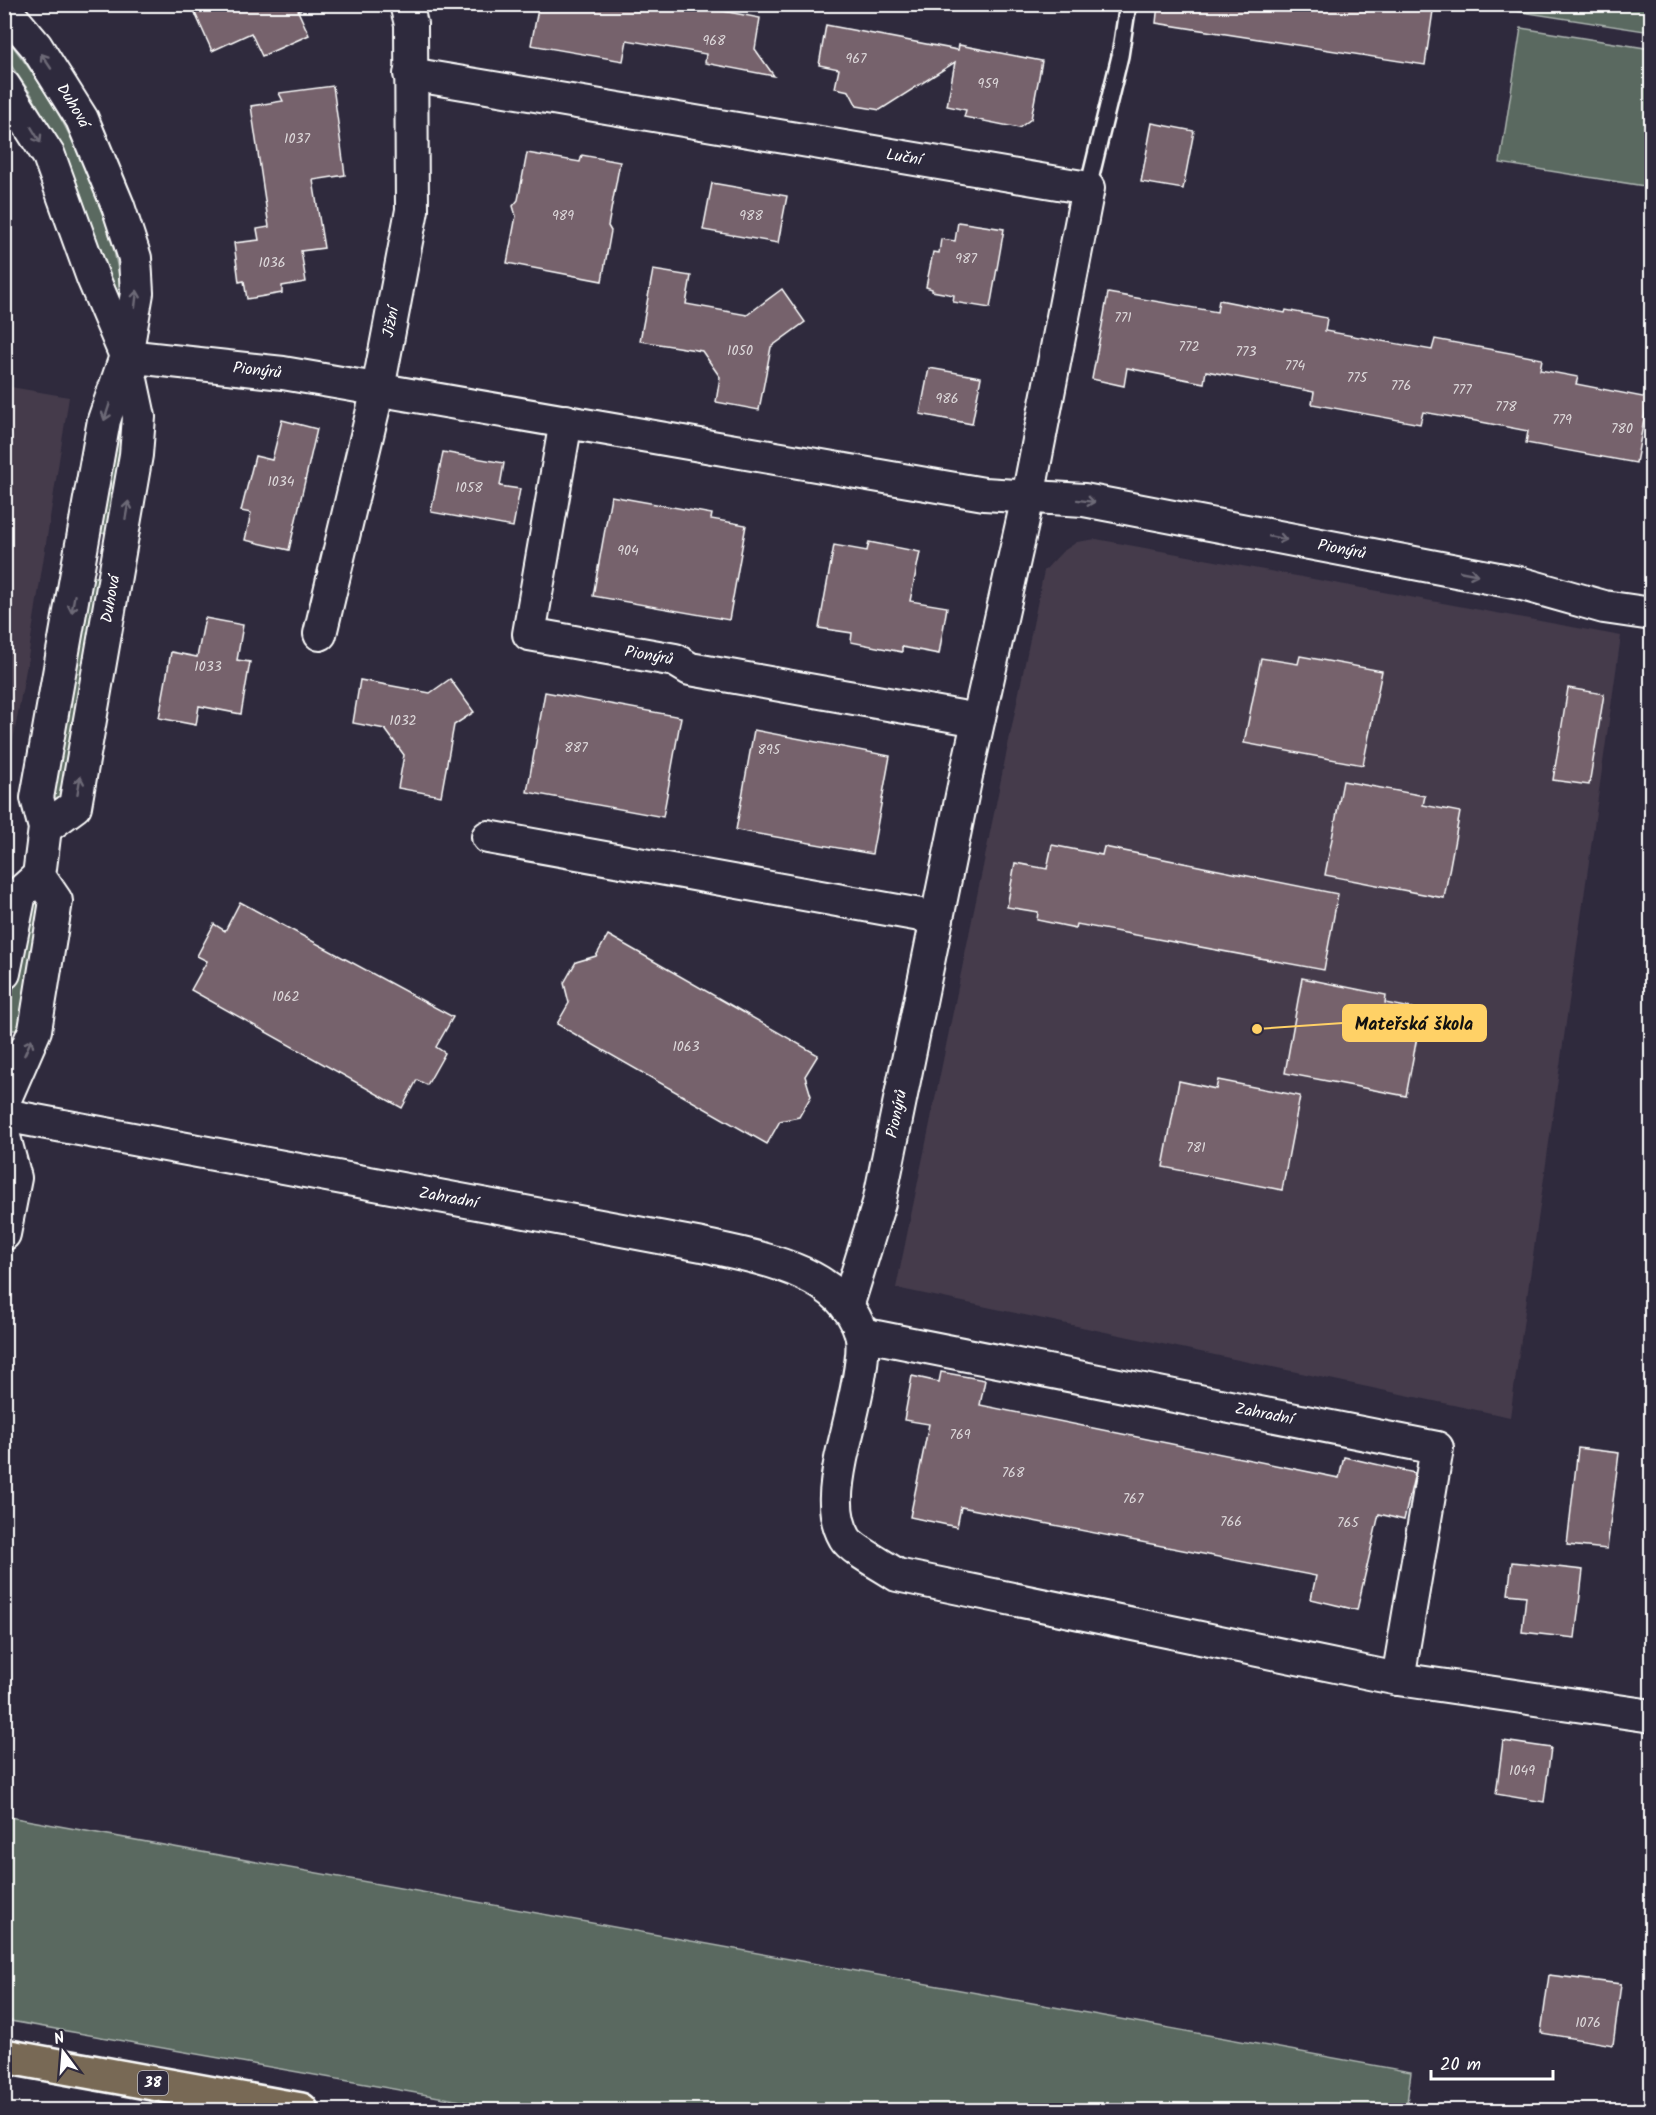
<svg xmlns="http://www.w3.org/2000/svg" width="1656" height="2115" viewBox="0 0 1656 2115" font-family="Kalam,sans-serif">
  <rect width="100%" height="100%" fill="#2f2a3d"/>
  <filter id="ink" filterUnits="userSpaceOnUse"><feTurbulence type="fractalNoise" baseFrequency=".0167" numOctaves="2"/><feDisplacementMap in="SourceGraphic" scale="12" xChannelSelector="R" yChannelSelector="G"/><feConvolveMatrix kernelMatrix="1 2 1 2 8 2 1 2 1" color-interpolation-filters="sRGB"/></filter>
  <g filter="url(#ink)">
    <g fill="#443b4b">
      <path d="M 5,386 L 69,397 L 27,664 L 5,784 Z"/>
      <path d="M 1096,539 L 1621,636 L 1510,1417 L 896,1288 L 1044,571 L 1062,552 L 1077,542 Z"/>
    </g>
    <g fill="#5a6960" stroke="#acb4b0" stroke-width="1.5">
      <path d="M 1503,4 L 1651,5 L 1651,32 L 1502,9 Z"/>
      <path d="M 1521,28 L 1651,49 L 1651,187 L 1500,163 Z"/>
      <path d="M 5,36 C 51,94 77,142 102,212 C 111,239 120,267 121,296 L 114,299 L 110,297 L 92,227 L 80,192 L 67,160 L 50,128 L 31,94 L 5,57 Z"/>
      <path d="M 120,420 L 127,422 L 110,534 L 99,533 Z"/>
      <path d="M 91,576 L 102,578 L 62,798 L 57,805 L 50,801 Z"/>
      <path d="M 31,894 L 43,897 L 20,1025 L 16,1030 L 12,1030 L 7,1023 Z"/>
      <path d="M 4,1816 L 1411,2072 L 1406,2110 L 512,2110 L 5,2020 Z"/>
    </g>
    <g fill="#76626c" stroke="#fff" stroke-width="1.5">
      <path d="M 191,4 L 312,4 L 298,11 L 309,35 L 262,56 L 251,33 L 212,51 Z"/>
      <path d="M 539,4 L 686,4 L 760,18 L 755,49 L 774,76 L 705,63 L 706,54 L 627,40 L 623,61 L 531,45 Z"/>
      <path d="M 1158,4 L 1434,4 L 1425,65 L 1156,23 Z"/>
      <path d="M 826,25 L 958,50 L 959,45 L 1042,61 L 1031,119 L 1019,128 L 964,117 L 966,110 L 947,106 L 955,62 L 880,110 L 857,106 L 849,91 L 835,88 L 839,69 L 819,65 Z"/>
      <path d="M 333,86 L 345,175 L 313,180 L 324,248 L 301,251 L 306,282 L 282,286 L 282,293 L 247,299 L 244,281 L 239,282 L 234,243 L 259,240 L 257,229 L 269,227 L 251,106 L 283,101 L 279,93 Z"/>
      <path d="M 1152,123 L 1194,131 L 1183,189 L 1141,182 Z"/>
      <path d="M 527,153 L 580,162 L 582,155 L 620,162 L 608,226 L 611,231 L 602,281 L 507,263 L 516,216 L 513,206 L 518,200 Z"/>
      <path d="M 712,183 L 787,196 L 778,243 L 703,230 Z"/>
      <path d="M 958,222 L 1004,229 L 990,308 L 953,302 L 954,295 L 932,291 L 932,289 L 926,287 L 933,252 L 939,253 L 941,239 L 955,241 Z"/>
      <path d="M 653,270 L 691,276 L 686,304 L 747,315 L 782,289 L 805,322 L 771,347 L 759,410 L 716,402 L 720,377 L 702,351 L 640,341 Z"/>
      <path d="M 1108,293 L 1217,312 L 1219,300 L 1285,313 L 1286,310 L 1327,318 L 1325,331 L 1432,350 L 1435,339 L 1542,359 L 1540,370 L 1578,377 L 1576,384 L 1648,398 L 1636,463 L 1526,443 L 1528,431 L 1476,421 L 1423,412 L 1420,424 L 1312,404 L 1314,392 L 1206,371 L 1204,383 L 1127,368 L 1124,386 L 1092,379 Z"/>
      <path d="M 929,368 L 981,377 L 972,424 L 920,414 Z"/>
      <path d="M 282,420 L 317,429 L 289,550 L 245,540 L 251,513 L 241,511 L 255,456 L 272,460 Z"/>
      <path d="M 443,452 L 504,463 L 500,486 L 520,489 L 513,527 L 431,512 Z"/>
      <path d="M 611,496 L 712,514 L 711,519 L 746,525 L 729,620 L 593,596 Z"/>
      <path d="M 869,542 L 920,552 L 910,601 L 947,607 L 939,654 L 902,647 L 902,652 L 851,642 L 852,633 L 819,628 L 834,545 L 867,551 Z"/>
      <path d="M 205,618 L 243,625 L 237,660 L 250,662 L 241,714 L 199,706 L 196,725 L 159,718 L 171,652 L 197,657 Z"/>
      <path d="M 1300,656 L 1382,671 L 1363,765 L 1244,743 L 1261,658 L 1298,664 Z"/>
      <path d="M 450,679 L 474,712 L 454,725 L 441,796 L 398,788 L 404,755 L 385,729 L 353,723 L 360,680 L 430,693 Z"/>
      <path d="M 1568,688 L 1604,694 L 1589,785 L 1553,780 Z"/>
      <path d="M 545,692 L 681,717 L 663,817 L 527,792 Z"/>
      <path d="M 754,730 L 890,756 L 872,854 L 736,830 Z"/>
      <path d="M 1343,781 L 1425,796 L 1423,805 L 1460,812 L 1444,898 L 1325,875 Z"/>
      <path d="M 1052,845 L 1102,855 L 1104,847 L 1338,894 L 1324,970 L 1077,924 L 1076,928 L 1037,920 L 1038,912 L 1007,907 L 1015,863 L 1047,869 Z"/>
      <path d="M 240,902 L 453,1017 L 436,1047 L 445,1053 L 427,1085 L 417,1080 L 402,1108 L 191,990 L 207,961 L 197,956 L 214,924 L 225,931 Z"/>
      <path d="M 608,935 L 818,1055 L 805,1076 L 811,1096 L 799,1117 L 780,1121 L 767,1144 L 557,1024 L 569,1003 L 564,983 L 576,962 L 596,956 Z"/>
      <path d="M 1302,978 L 1386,995 L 1385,1003 L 1422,1010 L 1406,1096 L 1285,1073 Z"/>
      <path d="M 1218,1080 L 1300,1096 L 1282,1190 L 1163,1167 L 1179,1081 L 1216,1089 Z"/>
      <path d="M 941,1372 L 985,1380 L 980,1405 L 1339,1478 L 1344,1457 L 1415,1473 L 1404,1520 L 1379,1514 L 1357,1610 L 1311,1599 L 1316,1576 L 961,1507 L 957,1527 L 910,1517 L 929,1424 L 904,1420 L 912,1376 L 939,1382 Z"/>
      <path d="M 1578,1448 L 1619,1453 L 1607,1549 L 1567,1545 Z"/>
      <path d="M 1512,1562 L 1583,1570 L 1575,1638 L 1522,1632 L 1526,1596 L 1508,1594 Z"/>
      <path d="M 1503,1741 L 1551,1748 L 1544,1802 L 1496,1794 Z"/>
      <path d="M 1549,1975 L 1621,1984 L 1613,2045 L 1541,2033 Z"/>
    </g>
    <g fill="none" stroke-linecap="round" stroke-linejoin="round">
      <g stroke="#fff" stroke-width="20">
        <path id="lane" d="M 1088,188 L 1120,56 L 1128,4"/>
      </g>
      <g stroke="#fff" stroke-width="36">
        <g id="street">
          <path id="s1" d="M 4,8 L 36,46 L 82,119 L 118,206 L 135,258 L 137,293 L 126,356 L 104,420 L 37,798 L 45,828 L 39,876 L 56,901 L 35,1030 L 4,1101"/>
          <path id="s2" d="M 410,74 L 1088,188 L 1028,497 L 966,776 L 879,1203 L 847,1307"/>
          <path d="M 4,86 L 49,156 L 93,278 L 126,356 L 139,417 L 136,455 L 75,806 L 45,828"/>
          <path id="s3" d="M 126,356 L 283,373 L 984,494 L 1084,500 L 1519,583 L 1604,607 L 1652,614"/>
          <path id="s4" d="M 566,421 L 529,634 L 675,660 L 690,669 L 978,720"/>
          <path id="s5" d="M 320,634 L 378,389 L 412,210 L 411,24 L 406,4"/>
          <path d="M 488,837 L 937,918"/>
          <path d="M 4,973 L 20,893 L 39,876"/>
          <path id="s6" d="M 4,1115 L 702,1245 C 756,1257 842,1270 861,1333 C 868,1358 847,1430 841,1459 C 836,1484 831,1514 845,1538 C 851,1549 886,1567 897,1575 L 1398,1679 L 1652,1716"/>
          <path d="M 4,1137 L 15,1178 L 4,1234"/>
          <path id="s7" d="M 861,1334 L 1437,1448 L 1398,1679"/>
        </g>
      </g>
      <g stroke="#fff" stroke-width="38">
        <path id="primary" d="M 4,2056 L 301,2110"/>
      </g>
      <use href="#lane" stroke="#2f2a3d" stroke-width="15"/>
      <use href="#street" stroke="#2f2a3d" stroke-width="32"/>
      <use href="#primary" stroke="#786954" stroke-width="33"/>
    </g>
    <defs><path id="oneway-shaft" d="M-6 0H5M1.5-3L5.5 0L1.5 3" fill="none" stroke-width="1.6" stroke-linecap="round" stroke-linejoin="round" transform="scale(1.5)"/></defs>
    <g stroke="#6d6a77">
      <use href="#oneway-shaft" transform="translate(46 61) rotate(-124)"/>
      <use href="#oneway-shaft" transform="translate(36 135) rotate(59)"/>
      <use href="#oneway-shaft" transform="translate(136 299) rotate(-83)"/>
      <use href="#oneway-shaft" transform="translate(107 412) rotate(108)"/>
      <use href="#oneway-shaft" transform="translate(1086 501) rotate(7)"/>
      <use href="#oneway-shaft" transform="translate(127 510) rotate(-80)"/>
      <use href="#oneway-shaft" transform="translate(1278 538) rotate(11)"/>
      <use href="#oneway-shaft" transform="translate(1469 573) rotate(11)"/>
      <use href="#oneway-shaft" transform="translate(73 604) rotate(100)"/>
      <use href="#oneway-shaft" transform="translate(79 785) rotate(-80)"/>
      <use href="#oneway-shaft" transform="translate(28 1047) rotate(-66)"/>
    </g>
  </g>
  <g text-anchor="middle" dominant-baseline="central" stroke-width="4.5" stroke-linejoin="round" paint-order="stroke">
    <g font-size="14" fill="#ddd8da">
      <text x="714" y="41">968</text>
      <text x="856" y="59">967</text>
      <text x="988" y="84">959</text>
      <text x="297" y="139">1037</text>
      <text x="563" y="216">989</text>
      <text x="751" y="216">988</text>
      <text x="966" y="259">987</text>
      <text x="272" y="263">1036</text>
      <text x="1123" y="318">771</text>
      <text x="1189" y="347">772</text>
      <text x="740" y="351">1050</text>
      <text x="1246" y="352">773</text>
      <text x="1295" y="366">774</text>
      <text x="1357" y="378">775</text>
      <text x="1401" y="386">776</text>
      <text x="1462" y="390">777</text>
      <text x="947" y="399">986</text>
      <text x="1506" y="407">778</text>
      <text x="1562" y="420">779</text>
      <text x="1622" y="429">780</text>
      <text x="281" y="482">1034</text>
      <text x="469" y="488">1058</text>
      <text x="628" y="551">904</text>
      <text x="208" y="667">1033</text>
      <text x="403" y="721">1032</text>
      <text x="576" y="748">887</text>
      <text x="769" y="750">895</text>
      <text x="286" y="997">1062</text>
      <text x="686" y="1047">1063</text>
      <text x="1196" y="1148">781</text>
      <text x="960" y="1435">769</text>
      <text x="1013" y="1473">768</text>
      <text x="1133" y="1499">767</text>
      <text x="1231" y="1522">766</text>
      <text x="1348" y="1523">765</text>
      <text x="1522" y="1771">1049</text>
      <text x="1588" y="2023">1076</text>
    </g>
    <rect fill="#2f2a3d" stroke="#c1bfc5" stroke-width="1.5" x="138" y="2071" width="30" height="24" rx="4.5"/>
    <g font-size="15" font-weight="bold" fill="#fff">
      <text x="153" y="2083">38</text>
    </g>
    <g font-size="16" fill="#fff" stroke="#2f2a3d">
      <text stroke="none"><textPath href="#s1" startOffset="120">Duhová</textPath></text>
      <text stroke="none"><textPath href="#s2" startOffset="501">Luční</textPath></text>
      <text stroke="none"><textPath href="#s5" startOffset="320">Jižní</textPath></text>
      <text stroke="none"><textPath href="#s3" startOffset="132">Pionýrů</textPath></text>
      <text stroke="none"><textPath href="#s3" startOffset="1232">Pionýrů</textPath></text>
      <text transform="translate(111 599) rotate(-80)">Duhová</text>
      <text stroke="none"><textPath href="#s4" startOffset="338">Pionýrů</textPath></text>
      <text transform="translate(897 1114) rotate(-78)">Pionýrů</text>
      <text stroke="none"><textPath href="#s6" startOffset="452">Zahradní</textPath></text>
      <text stroke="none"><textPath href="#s7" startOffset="411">Zahradní</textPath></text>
    </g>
  </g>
  <path fill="none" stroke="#ffd166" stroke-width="2" d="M1257 1029L1343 1023"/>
  <circle fill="#ffd166" stroke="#2f2a3d" stroke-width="2" cx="1257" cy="1029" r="6"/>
  <rect fill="#ffd166" stroke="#ffd166" stroke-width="2" x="1343" y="1005" width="143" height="36" rx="6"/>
  <g font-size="18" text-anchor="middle" font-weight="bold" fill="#111">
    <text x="1414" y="1030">Mateřská škola</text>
  </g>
  <rect width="1656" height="2115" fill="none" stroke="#2f2a3d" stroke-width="24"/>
  <rect x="12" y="12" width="1632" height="2091" fill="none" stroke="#fff" stroke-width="2" filter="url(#ink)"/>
  <g transform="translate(63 2052) rotate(344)" stroke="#2f2a3d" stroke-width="4.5" paint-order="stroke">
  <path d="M0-4.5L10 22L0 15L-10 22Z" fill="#ffffff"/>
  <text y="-9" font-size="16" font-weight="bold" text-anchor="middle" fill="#ffffff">N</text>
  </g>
  <path d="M1431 2070v9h122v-9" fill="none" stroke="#ffffff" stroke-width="3"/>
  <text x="1440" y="2070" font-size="18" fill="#ffffff" stroke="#2f2a3d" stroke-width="4.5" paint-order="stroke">20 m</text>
</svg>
